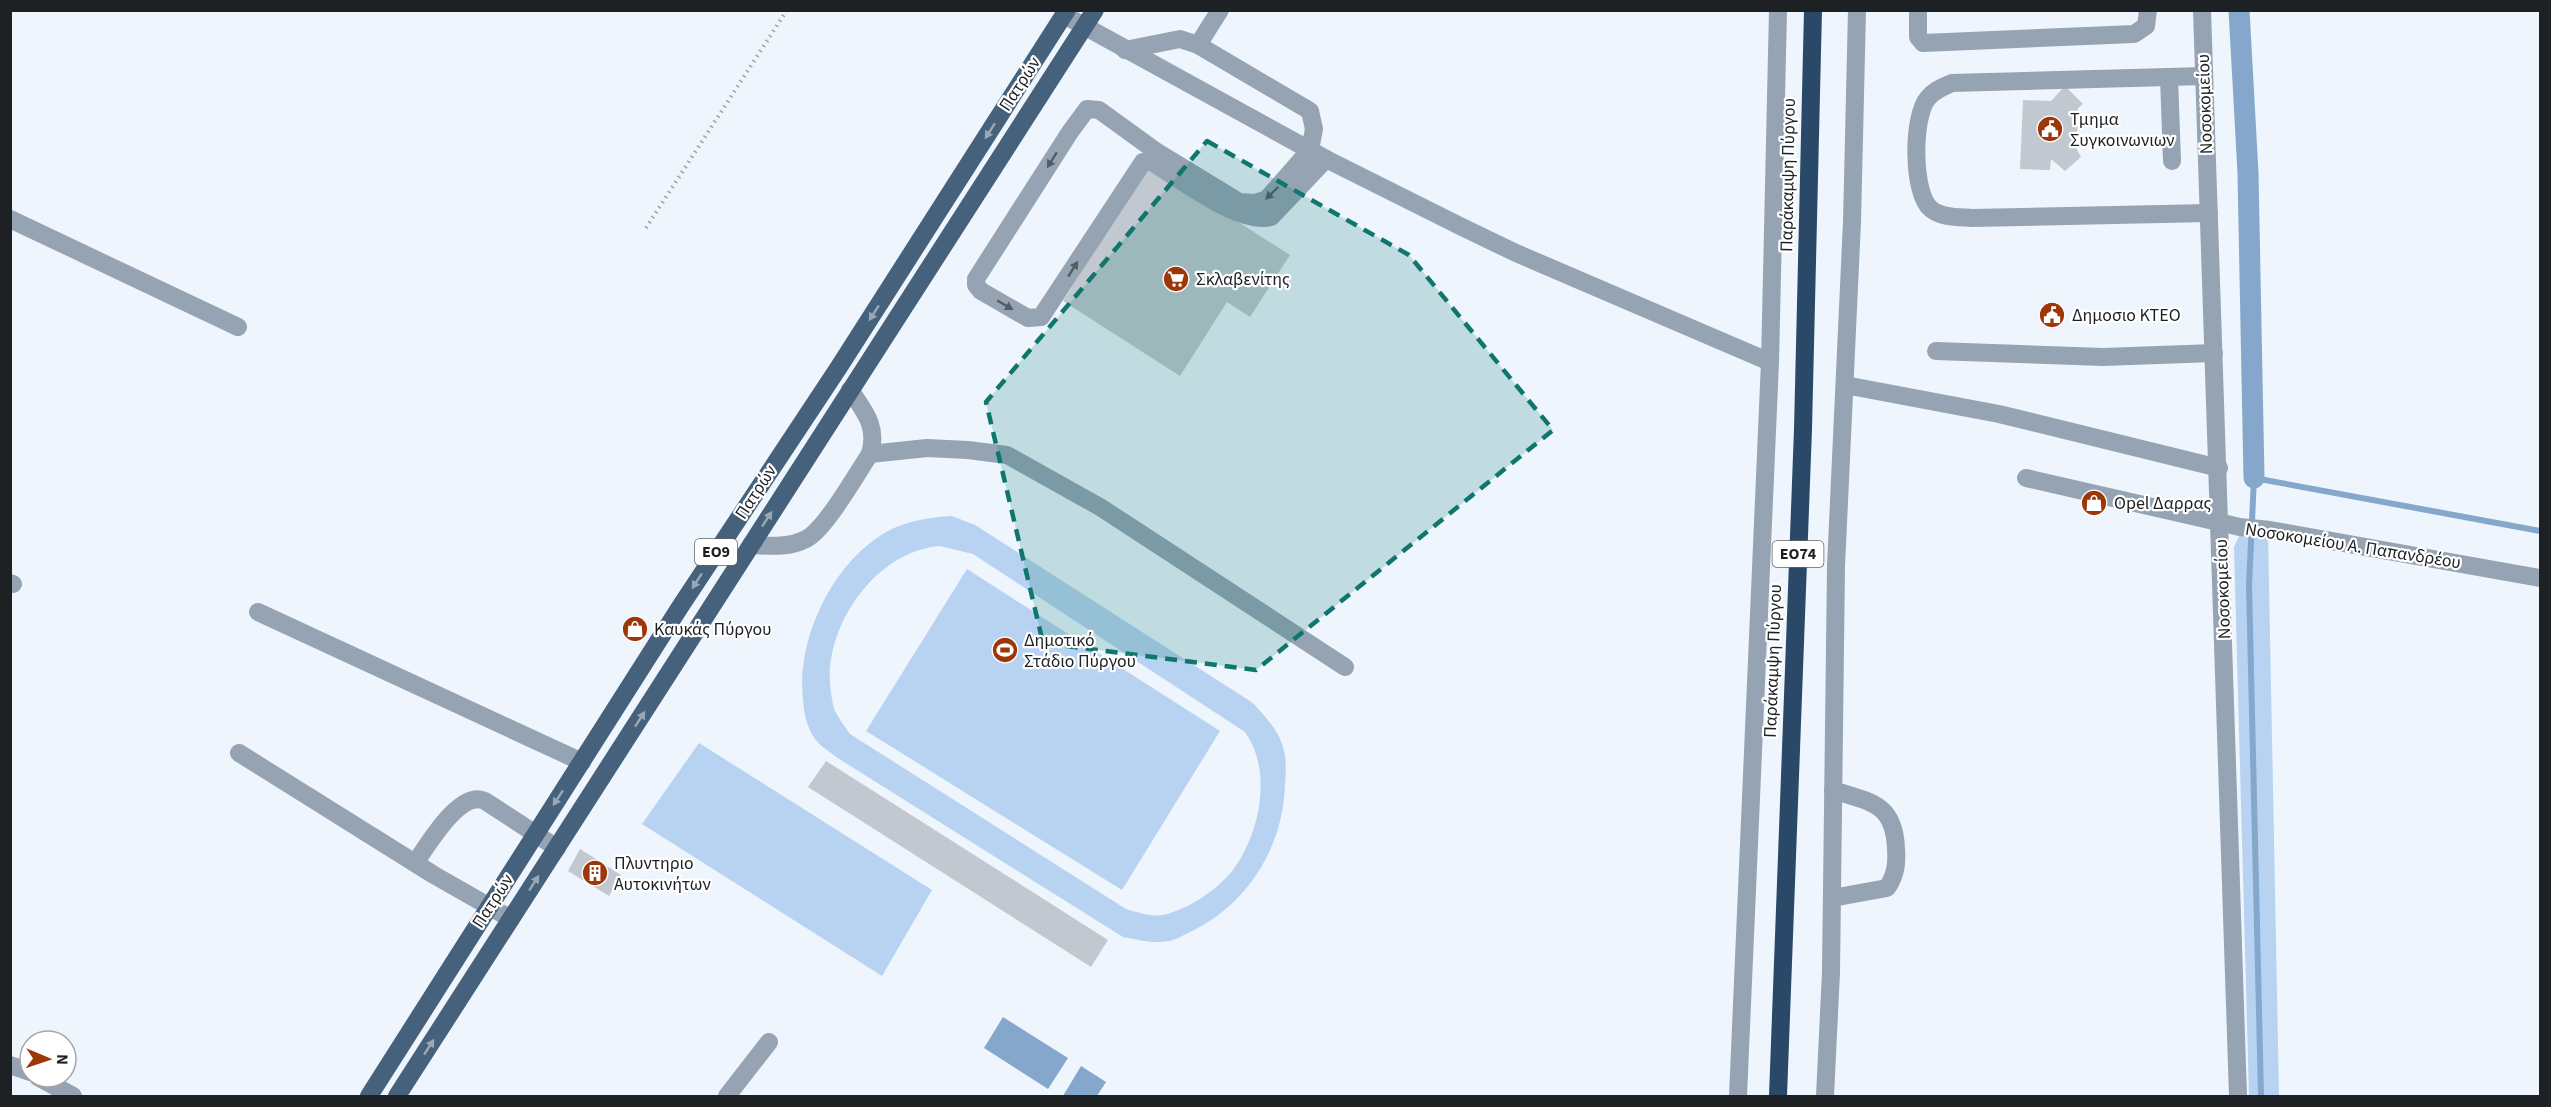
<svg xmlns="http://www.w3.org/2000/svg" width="2551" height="1107" viewBox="0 0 2551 1107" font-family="'Source Sans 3',sans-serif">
  <rect width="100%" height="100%" fill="#eef5fd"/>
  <g fill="#b7d3f1" fill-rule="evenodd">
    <path d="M 952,516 L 975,525 L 1253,703 C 1264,716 1277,728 1282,744 C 1287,757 1286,772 1285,785 C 1283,848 1247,905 1190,932 C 1183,935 1176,940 1169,941 C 1153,944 1139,940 1123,937 L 836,757 C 829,751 820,746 815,739 C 807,728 804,713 803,700 C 796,637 835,556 894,528 C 913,520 931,517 952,516 ZM 940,546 L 973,554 L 1245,732 C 1272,770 1261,830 1235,867 C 1220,888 1192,907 1167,914 C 1154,918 1139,913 1126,909 L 850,734 C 845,727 839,719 835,711 C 833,706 832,699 831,693 C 821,630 874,551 940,546 Z"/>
    <path d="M 2245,532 L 2268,533 L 2279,1096 L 2249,1096 L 2234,547 L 2239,536 Z"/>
    <path d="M 967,569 L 1220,731 L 1122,890 L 866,731 Z"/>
    <path d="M 699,743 L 932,890 L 882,976 L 642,824 Z"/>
  </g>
  <g fill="#85a7cb">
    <path d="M 1003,1017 L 1068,1058 L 1048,1089 L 984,1048 Z"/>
    <path d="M 1081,1066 L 1106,1082 L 1097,1096 L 1063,1096 Z"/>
  </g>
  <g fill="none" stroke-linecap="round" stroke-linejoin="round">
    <path stroke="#85a7cb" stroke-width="6" d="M 2261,1096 L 2249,585 L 2254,478 L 2540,531"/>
    <path stroke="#85a7cb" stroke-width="21" d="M 2239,10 L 2248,173 L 2254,478"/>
  </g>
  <g fill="#c1c8cf">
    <path d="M 2065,86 L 2083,104 L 2078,108 L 2077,150 L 2081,157 L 2065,171 L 2051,159 L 2050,170 L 2020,169 L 2023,100 L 2051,101 Z"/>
    <path d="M 1149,165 L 1290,255 L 1250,317 L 1227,302 L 1180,376 L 1063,301 Z"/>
    <path d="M 826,761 L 1108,940 L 1091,967 L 808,787 Z"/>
    <path d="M 580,849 L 621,875 L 609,896 L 568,871 Z"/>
  </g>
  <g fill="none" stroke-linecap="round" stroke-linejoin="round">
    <path stroke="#9ea3a9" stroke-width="4" stroke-dasharray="1.5 4.5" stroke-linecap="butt" d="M 646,228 L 787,10"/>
    <g stroke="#95a3b3" stroke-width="18">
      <path d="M 1918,10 L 1918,37 L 1923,43 L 2134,34 L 2146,26 L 2148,10"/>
      <path d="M 2202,10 L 2238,1096"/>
      <path d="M 1064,15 L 1326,159 L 1460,226 L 1516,253 L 1770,362"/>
      <path d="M 1198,45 L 1220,10"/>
      <path d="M 1125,50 L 1180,39 L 1198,45 L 1310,111 L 1314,129 L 1310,150 L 1267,199 L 1255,203 L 1239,202 L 1157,152 L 1099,110 L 1087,109 L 1070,132 L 976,279 L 976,285 L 981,291 L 1028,318 L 1041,317 L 1143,162 L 1152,162 C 1180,179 1239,225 1271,217 L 1326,159"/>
      <path d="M 2204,76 L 1952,83 C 1943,87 1934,90 1928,98 C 1912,116 1912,194 1931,209 C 1942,218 1959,217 1972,218 L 2209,213"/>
      <path d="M 2169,77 L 2172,161"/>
      <path d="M 10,219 L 238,327"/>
      <path d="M 1936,351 L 2103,357 L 2214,353"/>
      <path d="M 1845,385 L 1999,414 L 2219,468"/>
      <path d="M 870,454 L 927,448 L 968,450 L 1007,455 L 1100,507 L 1345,667"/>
      <path d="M 2026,478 L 2240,527 L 2270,530 L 2540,578"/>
      <path d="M 751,545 C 770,546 789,548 806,539 C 825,530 857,473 870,454 C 878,427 865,412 850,390"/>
      <path d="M 10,583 L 13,584"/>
      <path d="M 258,612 L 582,762"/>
      <path d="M 239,753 L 434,875 L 511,919"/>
      <path d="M 415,863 C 428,845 460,789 485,801 L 557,848"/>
      <path d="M 1832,898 L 1887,888 C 1896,875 1897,863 1896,848 C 1894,803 1870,802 1833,790"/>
      <path d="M 10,1065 L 30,1072"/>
      <path d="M 38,1077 L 73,1096"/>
      <path d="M 727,1096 L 769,1042"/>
      <path d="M 1738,1096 L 1770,362 L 1778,10"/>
      <path d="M 1825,1096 L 1831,972 L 1836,566 L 1852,222 L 1857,10"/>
    </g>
    <g stroke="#46617c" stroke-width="18">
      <path d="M 369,1096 L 680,607 L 839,367 L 1067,10"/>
      <path d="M 397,1096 L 1095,10"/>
    </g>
    <path stroke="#2a4968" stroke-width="18" d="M 1778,1096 L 1803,429 L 1813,10"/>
  </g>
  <defs><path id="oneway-solid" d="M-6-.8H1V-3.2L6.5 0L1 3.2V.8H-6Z" transform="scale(1.5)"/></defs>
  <g fill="#99a8b7">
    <use href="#oneway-solid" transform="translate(990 131) rotate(123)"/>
    <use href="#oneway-solid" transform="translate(874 313) rotate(123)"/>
    <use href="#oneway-solid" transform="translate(767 519) rotate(-57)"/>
    <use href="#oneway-solid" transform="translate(697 581) rotate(123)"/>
    <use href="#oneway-solid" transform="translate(640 719) rotate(-57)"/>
    <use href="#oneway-solid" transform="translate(558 798) rotate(123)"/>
    <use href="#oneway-solid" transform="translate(534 883) rotate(-57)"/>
    <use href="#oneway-solid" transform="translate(429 1047) rotate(-57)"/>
  </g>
  <g fill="#545c64">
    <use href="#oneway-solid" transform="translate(1052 160) rotate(122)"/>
    <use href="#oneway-solid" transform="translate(1272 193) rotate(136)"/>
    <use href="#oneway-solid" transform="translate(1073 269) rotate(-58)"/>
    <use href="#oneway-solid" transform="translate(1005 305) rotate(30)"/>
  </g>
  <path fill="#0f766e" fill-opacity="0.2" stroke="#0f766e" stroke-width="4.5" stroke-dasharray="12 8" stroke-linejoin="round" d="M 1207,141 L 1409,255 L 1553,430 L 1256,670 L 1043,643 L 986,402 Z"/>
  <defs>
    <g id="civic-disc" transform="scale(1.35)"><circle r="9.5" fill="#9d370a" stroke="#fff"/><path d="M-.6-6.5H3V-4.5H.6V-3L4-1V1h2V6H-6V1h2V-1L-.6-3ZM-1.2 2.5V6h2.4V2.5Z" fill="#fff"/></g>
    <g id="supermarket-disc" transform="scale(1.35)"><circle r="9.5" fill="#9d370a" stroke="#fff"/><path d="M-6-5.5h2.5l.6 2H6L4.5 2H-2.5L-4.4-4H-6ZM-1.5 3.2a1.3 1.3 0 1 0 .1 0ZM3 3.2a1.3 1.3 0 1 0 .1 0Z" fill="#fff"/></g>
    <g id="shop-disc" transform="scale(1.35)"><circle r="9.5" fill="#9d370a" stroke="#fff"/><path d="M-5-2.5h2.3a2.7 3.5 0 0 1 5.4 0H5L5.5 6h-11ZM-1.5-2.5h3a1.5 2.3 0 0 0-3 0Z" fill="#fff"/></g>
    <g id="stadium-disc" transform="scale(1.35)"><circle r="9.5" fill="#9d370a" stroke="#fff"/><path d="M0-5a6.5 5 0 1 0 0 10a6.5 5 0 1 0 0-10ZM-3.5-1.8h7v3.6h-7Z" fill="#fff"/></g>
    <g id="building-disc" transform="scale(1.35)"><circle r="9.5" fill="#9d370a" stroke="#fff"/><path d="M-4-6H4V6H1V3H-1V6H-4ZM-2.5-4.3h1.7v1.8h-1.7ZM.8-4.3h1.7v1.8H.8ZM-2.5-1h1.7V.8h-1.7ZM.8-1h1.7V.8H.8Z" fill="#fff"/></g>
  </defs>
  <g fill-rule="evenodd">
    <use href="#civic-disc" x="2050" y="129"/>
    <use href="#supermarket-disc" x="1176" y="279"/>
    <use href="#civic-disc" x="2052" y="315"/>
    <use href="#shop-disc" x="2094" y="503"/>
    <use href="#shop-disc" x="635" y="629"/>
    <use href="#stadium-disc" x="1005" y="650"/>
    <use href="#building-disc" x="595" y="873"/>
  </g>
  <g text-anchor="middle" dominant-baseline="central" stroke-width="4.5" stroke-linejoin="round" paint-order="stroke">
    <g fill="#fff" stroke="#626465" stroke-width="1.5">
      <rect x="695" y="539" width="42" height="26" rx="4.5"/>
      <rect x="1772.5" y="541" width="51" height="26" rx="4.5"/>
    </g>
    <g font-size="16" font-weight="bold" fill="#1e2123">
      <text x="716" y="552">ΕΟ9</text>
      <text x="1798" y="554">ΕΟ74</text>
    </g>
    <g font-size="18" fill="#1e2123" stroke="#fff">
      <text transform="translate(1020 84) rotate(-57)">Πατρών</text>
      <text transform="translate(2205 104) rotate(-92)">Νοσοκομείου</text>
      <text transform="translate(1788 175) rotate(-89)">Παράκαμψη Πύργου</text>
      <text transform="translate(756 492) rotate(-57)">Πατρών</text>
      <text transform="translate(2353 546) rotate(9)">Νοσοκομείου Α. Παπανδρέου</text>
      <text transform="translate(2223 589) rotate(-92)">Νοσοκομείου</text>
      <text transform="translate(1773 661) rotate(-88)">Παράκαμψη Πύργου</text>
      <text transform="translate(493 901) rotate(-57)">Πατρών</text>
    </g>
    <g font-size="18" fill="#1e2123" stroke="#fff" text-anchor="start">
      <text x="2070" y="119">Τμημα<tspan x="2070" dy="21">Συγκοινωνιων</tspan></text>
      <text x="1196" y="279">Σκλαβενίτης</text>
      <text x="2072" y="315">Δημοσιο ΚΤΕΟ</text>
      <text x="2114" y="503">Opel Δαρρας</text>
      <text x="654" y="629">Καυκάς Πύργου</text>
      <text x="1024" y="640">Δημοτικό<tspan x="1024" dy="21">Στάδιο Πύργου</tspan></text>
      <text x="614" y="863">Πλυντηριο<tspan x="614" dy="21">Αυτοκινήτων</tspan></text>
    </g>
  </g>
  <rect width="2551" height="1107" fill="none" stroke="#1e2123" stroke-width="24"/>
  <g transform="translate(48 1059) rotate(92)"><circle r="28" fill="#ffffff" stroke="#a5a6a7" stroke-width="1.5"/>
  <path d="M0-4.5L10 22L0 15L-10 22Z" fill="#9d370a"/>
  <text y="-9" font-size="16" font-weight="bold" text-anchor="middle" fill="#1e2123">N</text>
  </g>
</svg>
